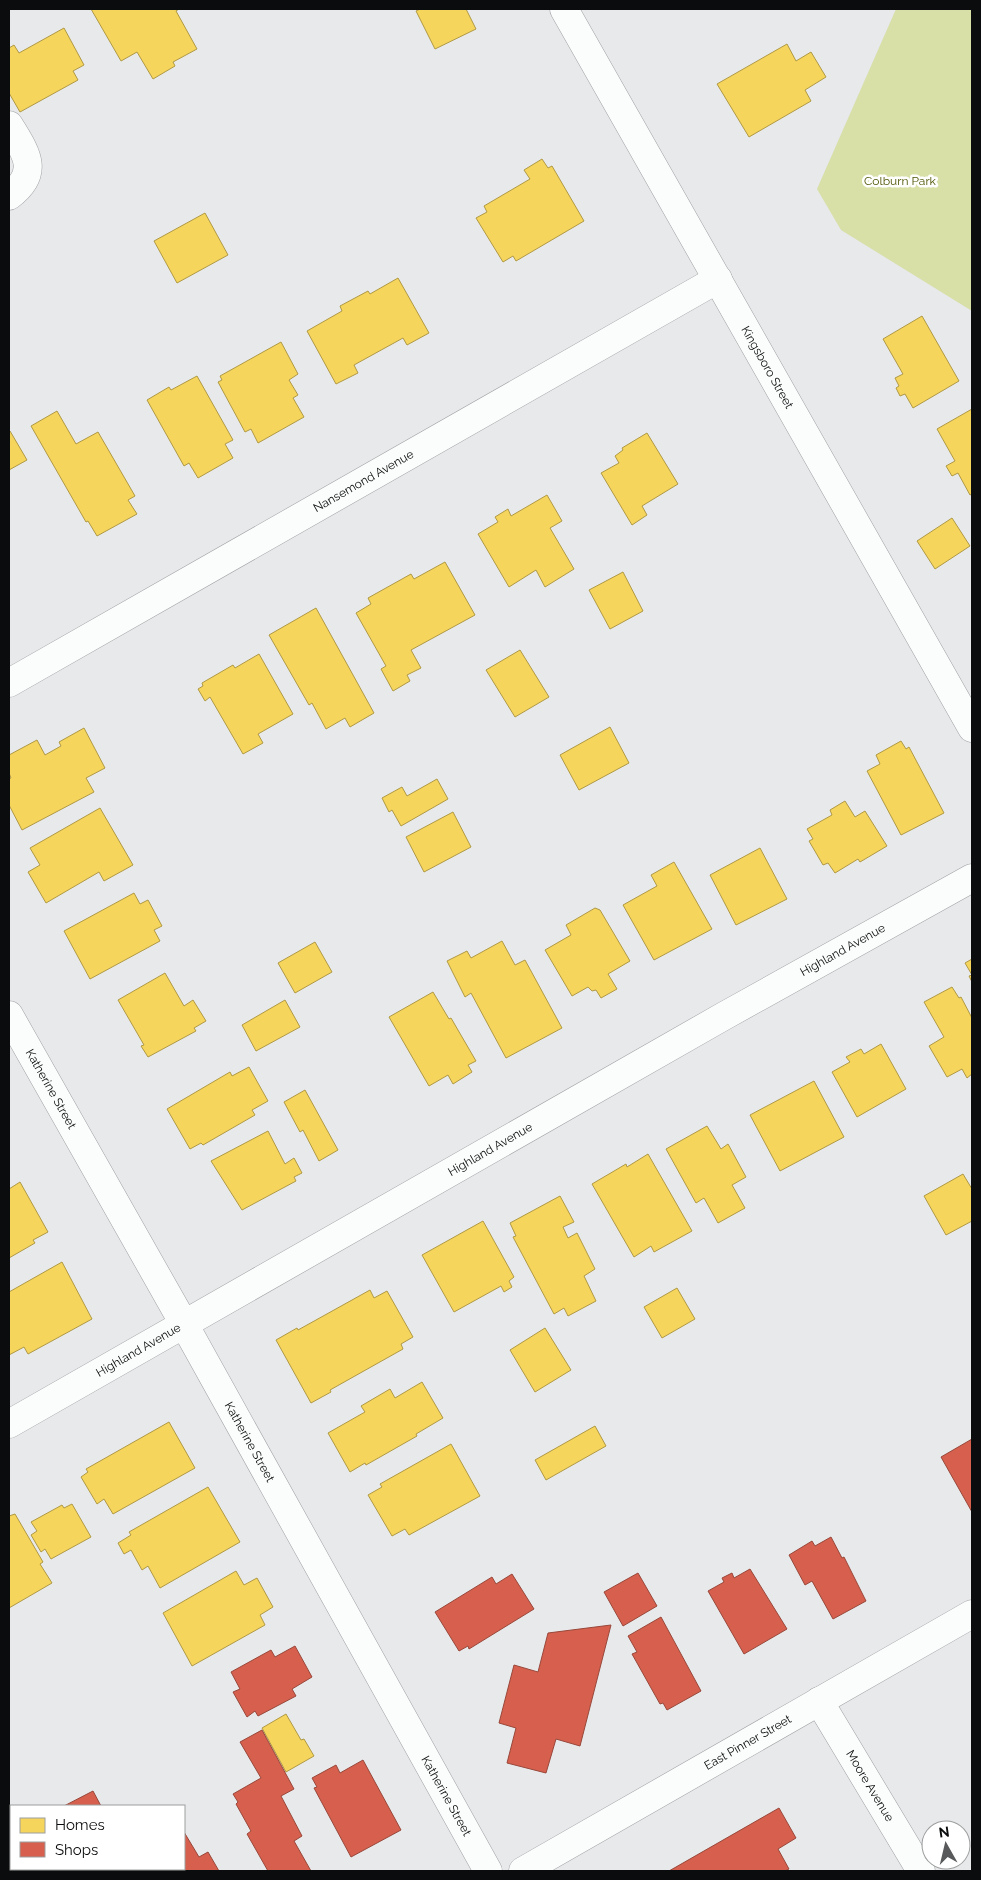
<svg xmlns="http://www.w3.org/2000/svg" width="981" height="1880" viewBox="0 0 981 1880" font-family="Raleway,sans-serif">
  <rect width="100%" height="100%" fill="#e7e9eb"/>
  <path fill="#d8dfa7" d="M 896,9 L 972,9 L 972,311 L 841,230 L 817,189 Z"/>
  <g fill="#f6d55c" stroke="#b09944">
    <path d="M 91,9 L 179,9 L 176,11 L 197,49 L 173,62 L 175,66 L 153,79 L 137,52 L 121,61 Z"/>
    <path d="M 420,9 L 466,9 L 476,29 L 435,49 L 416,11 Z"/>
    <path d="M 64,28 L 84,65 L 73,71 L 78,80 L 20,112 L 9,93 L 9,48 L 14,45 L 19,53 Z"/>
    <path d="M 787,44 L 796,61 L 811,52 L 826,77 L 805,90 L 811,101 L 749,137 L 717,84 Z"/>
    <path d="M 542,159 L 548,168 L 552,166 L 584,221 L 516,261 L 513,256 L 503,262 L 476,218 L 487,212 L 484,206 L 530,179 L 524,170 Z"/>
    <path d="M 205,213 L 228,255 L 177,283 L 154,241 Z"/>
    <path d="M 398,278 L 429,333 L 407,345 L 403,338 L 354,365 L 358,373 L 336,384 L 307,331 L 342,311 L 340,306 L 368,291 L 370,294 Z"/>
    <path d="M 922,316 L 959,381 L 913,408 L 905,394 L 900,396 L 896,388 L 899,386 L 895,378 L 903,374 L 883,339 Z"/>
    <path d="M 281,342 L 298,374 L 289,380 L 298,395 L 293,398 L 304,417 L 258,443 L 251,429 L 245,432 L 218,382 L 222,380 L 220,376 Z"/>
    <path d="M 197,376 L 233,440 L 225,444 L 233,458 L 198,478 L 189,463 L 184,466 L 147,400 L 169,387 L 171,390 Z"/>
    <path d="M 972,409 L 972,494 L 970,495 L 958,473 L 952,476 L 946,466 L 955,461 L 937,429 Z"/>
    <path d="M 57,411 L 76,444 L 98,432 L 135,496 L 128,500 L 137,514 L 97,536 L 88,521 L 86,522 L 31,426 Z"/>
    <path d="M 9,431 L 10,431 L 27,460 L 9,470 Z"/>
    <path d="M 647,433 L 678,484 L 642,506 L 647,515 L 632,525 L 601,473 L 619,463 L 615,456 L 623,450 L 622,448 Z"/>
    <path d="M 547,495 L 562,521 L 550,528 L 574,569 L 545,587 L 536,570 L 509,587 L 478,534 L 498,522 L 495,517 L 508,509 L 511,516 Z"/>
    <path d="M 952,518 L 970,546 L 935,569 L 917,541 Z"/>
    <path d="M 445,562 L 475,615 L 411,650 L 421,668 L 407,675 L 410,681 L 393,691 L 381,669 L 386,666 L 356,613 L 371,604 L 368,598 L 411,574 L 414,579 Z"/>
    <path d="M 623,572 L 643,611 L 610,629 L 589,590 Z"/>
    <path d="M 316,608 L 374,713 L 350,727 L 345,718 L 326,729 L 312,703 L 309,705 L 269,635 Z"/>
    <path d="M 520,650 L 549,697 L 515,717 L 486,670 Z"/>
    <path d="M 259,654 L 293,714 L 258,734 L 263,743 L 243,754 L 210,697 L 205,701 L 198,689 L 203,686 L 202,683 L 233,665 L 235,668 Z"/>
    <path d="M 610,727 L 629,763 L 579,790 L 560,755 Z"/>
    <path d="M 84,728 L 105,768 L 86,778 L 94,792 L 22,830 L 9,805 L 9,779 L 11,778 L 9,773 L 9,755 L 37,740 L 45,755 L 61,746 L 59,742 Z"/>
    <path d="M 901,741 L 906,749 L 909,747 L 944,813 L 901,835 L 867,771 L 880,764 L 876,755 Z"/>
    <path d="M 437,779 L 448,799 L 401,826 L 392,810 L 389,812 L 382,798 L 402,787 L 407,796 Z"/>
    <path d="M 845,801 L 855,817 L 865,811 L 887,846 L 860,862 L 858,859 L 835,873 L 828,863 L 823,865 L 809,841 L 813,839 L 807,829 L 832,815 L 830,810 Z"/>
    <path d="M 100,808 L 133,865 L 104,881 L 99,872 L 46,903 L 28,872 L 40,865 L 30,848 Z"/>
    <path d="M 453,812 L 471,847 L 424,872 L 406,837 Z"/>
    <path d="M 760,848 L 787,899 L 736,925 L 710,875 Z"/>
    <path d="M 674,862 L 712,929 L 654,960 L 623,905 L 657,886 L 651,875 Z"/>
    <path d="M 134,893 L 140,904 L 148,900 L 162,926 L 154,930 L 160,941 L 90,979 L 64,931 Z"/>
    <path d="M 595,908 L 600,910 L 630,961 L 608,974 L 617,989 L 601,998 L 596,990 L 592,991 L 588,987 L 572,996 L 545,950 L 571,935 L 566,925 Z"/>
    <path d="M 502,941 L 515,965 L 525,960 L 562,1028 L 506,1058 L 471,993 L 465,997 L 447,961 L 467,951 L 471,958 Z"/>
    <path d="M 315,942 L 332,972 L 295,993 L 278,963 Z"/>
    <path d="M 972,959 L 972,982 L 969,976 L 972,975 L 965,963 Z"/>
    <path d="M 165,973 L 184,1006 L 193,1000 L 206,1021 L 194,1028 L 196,1031 L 148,1057 L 141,1046 L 144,1045 L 118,1000 Z"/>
    <path d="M 952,987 L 959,998 L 961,997 L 972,1018 L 972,1074 L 967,1078 L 962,1069 L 947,1077 L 929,1046 L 944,1037 L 924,1002 Z"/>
    <path d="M 433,992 L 449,1019 L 451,1018 L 476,1061 L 468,1065 L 472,1072 L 453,1084 L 448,1075 L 429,1086 L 389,1017 Z"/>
    <path d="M 285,1000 L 300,1027 L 256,1051 L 242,1025 Z"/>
    <path d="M 881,1044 L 906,1089 L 857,1117 L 832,1072 L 850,1062 L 846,1057 L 861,1049 L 864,1054 Z"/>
    <path d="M 249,1067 L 268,1101 L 252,1110 L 255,1115 L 203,1145 L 201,1143 L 190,1149 L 167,1109 L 230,1072 L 232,1076 Z"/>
    <path d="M 814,1081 L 844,1137 L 780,1171 L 750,1115 Z"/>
    <path d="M 305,1090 L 338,1150 L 319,1161 L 303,1130 L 300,1132 L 284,1102 Z"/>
    <path d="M 707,1126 L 721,1149 L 728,1144 L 746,1177 L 732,1185 L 745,1208 L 718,1223 L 704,1198 L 696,1203 L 666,1149 Z"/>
    <path d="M 268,1131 L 285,1164 L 294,1158 L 302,1173 L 294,1177 L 296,1181 L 242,1210 L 211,1161 Z"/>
    <path d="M 648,1154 L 692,1231 L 654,1252 L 651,1246 L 634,1257 L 592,1184 L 626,1164 L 627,1167 Z"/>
    <path d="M 963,1174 L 972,1189 L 972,1221 L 946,1235 L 924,1196 Z"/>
    <path d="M 20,1182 L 48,1232 L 33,1240 L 35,1243 L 9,1258 L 9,1189 Z"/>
    <path d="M 560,1196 L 574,1222 L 563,1227 L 568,1238 L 577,1233 L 595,1269 L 584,1276 L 596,1301 L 568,1316 L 564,1308 L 554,1314 L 513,1237 L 516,1236 L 510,1223 Z"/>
    <path d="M 483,1221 L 514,1277 L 509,1281 L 512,1287 L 504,1292 L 501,1286 L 454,1312 L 422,1255 Z"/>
    <path d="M 62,1262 L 92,1319 L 28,1354 L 24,1347 L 9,1355 L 9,1292 Z"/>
    <path d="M 677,1288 L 695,1319 L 662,1338 L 644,1307 Z"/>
    <path d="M 370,1290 L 374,1298 L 387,1291 L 413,1337 L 401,1344 L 403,1349 L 330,1390 L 331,1392 L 311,1403 L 276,1340 L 297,1328 L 298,1330 Z"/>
    <path d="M 545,1328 L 571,1370 L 535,1392 L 510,1350 Z"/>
    <path d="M 422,1382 L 443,1418 L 416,1434 L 417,1436 L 366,1465 L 365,1463 L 350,1472 L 328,1433 L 365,1412 L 361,1406 L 390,1389 L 395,1398 Z"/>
    <path d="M 169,1422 L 195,1468 L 113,1514 L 104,1499 L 97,1504 L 81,1477 L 88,1472 L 86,1469 Z"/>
    <path d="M 595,1426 L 606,1446 L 546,1480 L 535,1460 Z"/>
    <path d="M 451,1444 L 480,1496 L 409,1535 L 405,1529 L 392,1536 L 368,1495 L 382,1487 L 380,1484 Z"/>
    <path d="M 208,1487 L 240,1542 L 160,1588 L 148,1566 L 142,1570 L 131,1550 L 124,1554 L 118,1543 L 131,1535 L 129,1532 Z"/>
    <path d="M 72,1504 L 91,1537 L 51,1559 L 45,1549 L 41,1552 L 31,1535 L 37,1531 L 31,1522 L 62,1505 L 64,1508 Z"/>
    <path d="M 15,1514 L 43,1562 L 40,1564 L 52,1583 L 9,1608 L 9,1516 Z"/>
    <path d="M 236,1571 L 244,1585 L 257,1578 L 273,1607 L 260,1615 L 265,1625 L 192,1666 L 163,1613 Z"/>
    <path d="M 286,1714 L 301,1740 L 304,1739 L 314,1756 L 286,1772 L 262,1728 Z"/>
  </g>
  <g fill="#d6604d" stroke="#99473a">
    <path d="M 972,1439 L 972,1512 L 941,1457 Z"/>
    <path d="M 831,1537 L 842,1558 L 844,1557 L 866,1601 L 833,1619 L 812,1581 L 805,1585 L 789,1555 L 812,1541 L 815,1546 Z"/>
    <path d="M 750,1569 L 787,1629 L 744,1654 L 708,1591 L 724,1582 L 722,1578 L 732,1573 L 734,1578 Z"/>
    <path d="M 638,1573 L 657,1606 L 623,1626 L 604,1592 Z"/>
    <path d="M 512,1574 L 534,1609 L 469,1649 L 468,1646 L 459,1651 L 435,1612 L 492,1577 L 496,1584 Z"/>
    <path d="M 661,1617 L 701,1691 L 667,1710 L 663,1703 L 660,1704 L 632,1654 L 637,1652 L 628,1636 Z"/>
    <path d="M 611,1625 L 580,1746 L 556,1739 L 546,1773 L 507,1763 L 516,1728 L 499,1723 L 514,1665 L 538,1672 L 548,1633 Z"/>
    <path d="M 295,1646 L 312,1677 L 292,1689 L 296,1696 L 258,1716 L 255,1711 L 247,1717 L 233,1692 L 240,1689 L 231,1672 L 271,1650 L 275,1657 Z"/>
    <path d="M 262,1730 L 294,1789 L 281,1796 L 302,1836 L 294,1841 L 311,1871 L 268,1871 L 247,1834 L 251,1831 L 236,1804 L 238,1802 L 233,1794 L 261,1778 L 240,1742 Z"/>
    <path d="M 363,1760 L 401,1830 L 351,1857 L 314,1788 L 317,1787 L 312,1778 L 336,1765 L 340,1773 Z"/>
    <path d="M 93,1791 L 101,1806 L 64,1806 Z"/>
    <path d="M 779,1808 L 796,1838 L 778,1849 L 789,1869 L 785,1871 L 669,1871 Z"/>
    <path d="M 184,1832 L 199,1857 L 208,1852 L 219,1871 L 175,1871 L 173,1869 L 184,1869 Z"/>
  </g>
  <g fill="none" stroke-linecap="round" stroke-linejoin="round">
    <g stroke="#a0a1a3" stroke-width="29">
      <g id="minor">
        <path id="s1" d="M 564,9 L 972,728"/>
        <path d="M 9,125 C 26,153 41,172 9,196"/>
        <path id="s2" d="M 9,683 L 718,279"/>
        <path id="s3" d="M 9,1015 L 184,1324 L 488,1871"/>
        <path id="s4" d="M 9,1424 L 724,1016 L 972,878"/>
        <path id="s5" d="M 819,1701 L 921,1871"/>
      </g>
    </g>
    <g stroke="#a0a1a3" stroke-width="29">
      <g id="major">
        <path id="s6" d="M 523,1871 L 972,1614"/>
      </g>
    </g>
    <use href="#minor" stroke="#fbfcfc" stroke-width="28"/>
    <use href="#major" stroke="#fbfcfc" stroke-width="28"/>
  </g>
  <g text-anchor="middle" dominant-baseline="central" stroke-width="5" stroke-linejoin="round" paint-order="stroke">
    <g font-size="12" fill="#4e5300" stroke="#fff">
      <text x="900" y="181">Colburn Park</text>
    </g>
    <g font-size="12" fill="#0b0c0d" stroke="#fff">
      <text stroke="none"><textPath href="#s1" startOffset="412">Kingsboro Street</textPath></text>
      <text stroke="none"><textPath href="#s2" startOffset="408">Nansemond Avenue</textPath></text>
      <text stroke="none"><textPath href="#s4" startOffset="959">Highland Avenue</textPath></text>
      <text stroke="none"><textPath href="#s3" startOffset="85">Katherine Street</textPath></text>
      <text stroke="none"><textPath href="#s4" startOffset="554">Highland Avenue</textPath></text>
      <text stroke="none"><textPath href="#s4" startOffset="149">Highland Avenue</textPath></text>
      <text stroke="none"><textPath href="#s3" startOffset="490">Katherine Street</textPath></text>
      <text stroke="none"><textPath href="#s6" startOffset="259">East Pinner Street</textPath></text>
      <text stroke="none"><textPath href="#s5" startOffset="99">Moore Avenue</textPath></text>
      <text stroke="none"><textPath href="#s3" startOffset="895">Katherine Street</textPath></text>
    </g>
  </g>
  <rect width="981" height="1880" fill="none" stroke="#0b0c0d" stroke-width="20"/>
  <rect x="10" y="1805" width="175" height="65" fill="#ffffff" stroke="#9d9e9e"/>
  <rect x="20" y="1818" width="25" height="15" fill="#f6d55c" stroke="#9d9e9e"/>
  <text x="55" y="1830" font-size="15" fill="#0b0c0d">Homes</text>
  <rect x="20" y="1842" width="25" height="15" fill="#d6604d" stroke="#9d9e9e"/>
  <text x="55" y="1855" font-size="15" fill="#0b0c0d">Shops</text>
  <g transform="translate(946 1845) rotate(352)"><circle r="24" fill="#ffffff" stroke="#9d9e9e"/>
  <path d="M0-4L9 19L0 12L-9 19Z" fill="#58595b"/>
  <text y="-8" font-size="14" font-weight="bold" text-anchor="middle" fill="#0b0c0d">N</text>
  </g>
</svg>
